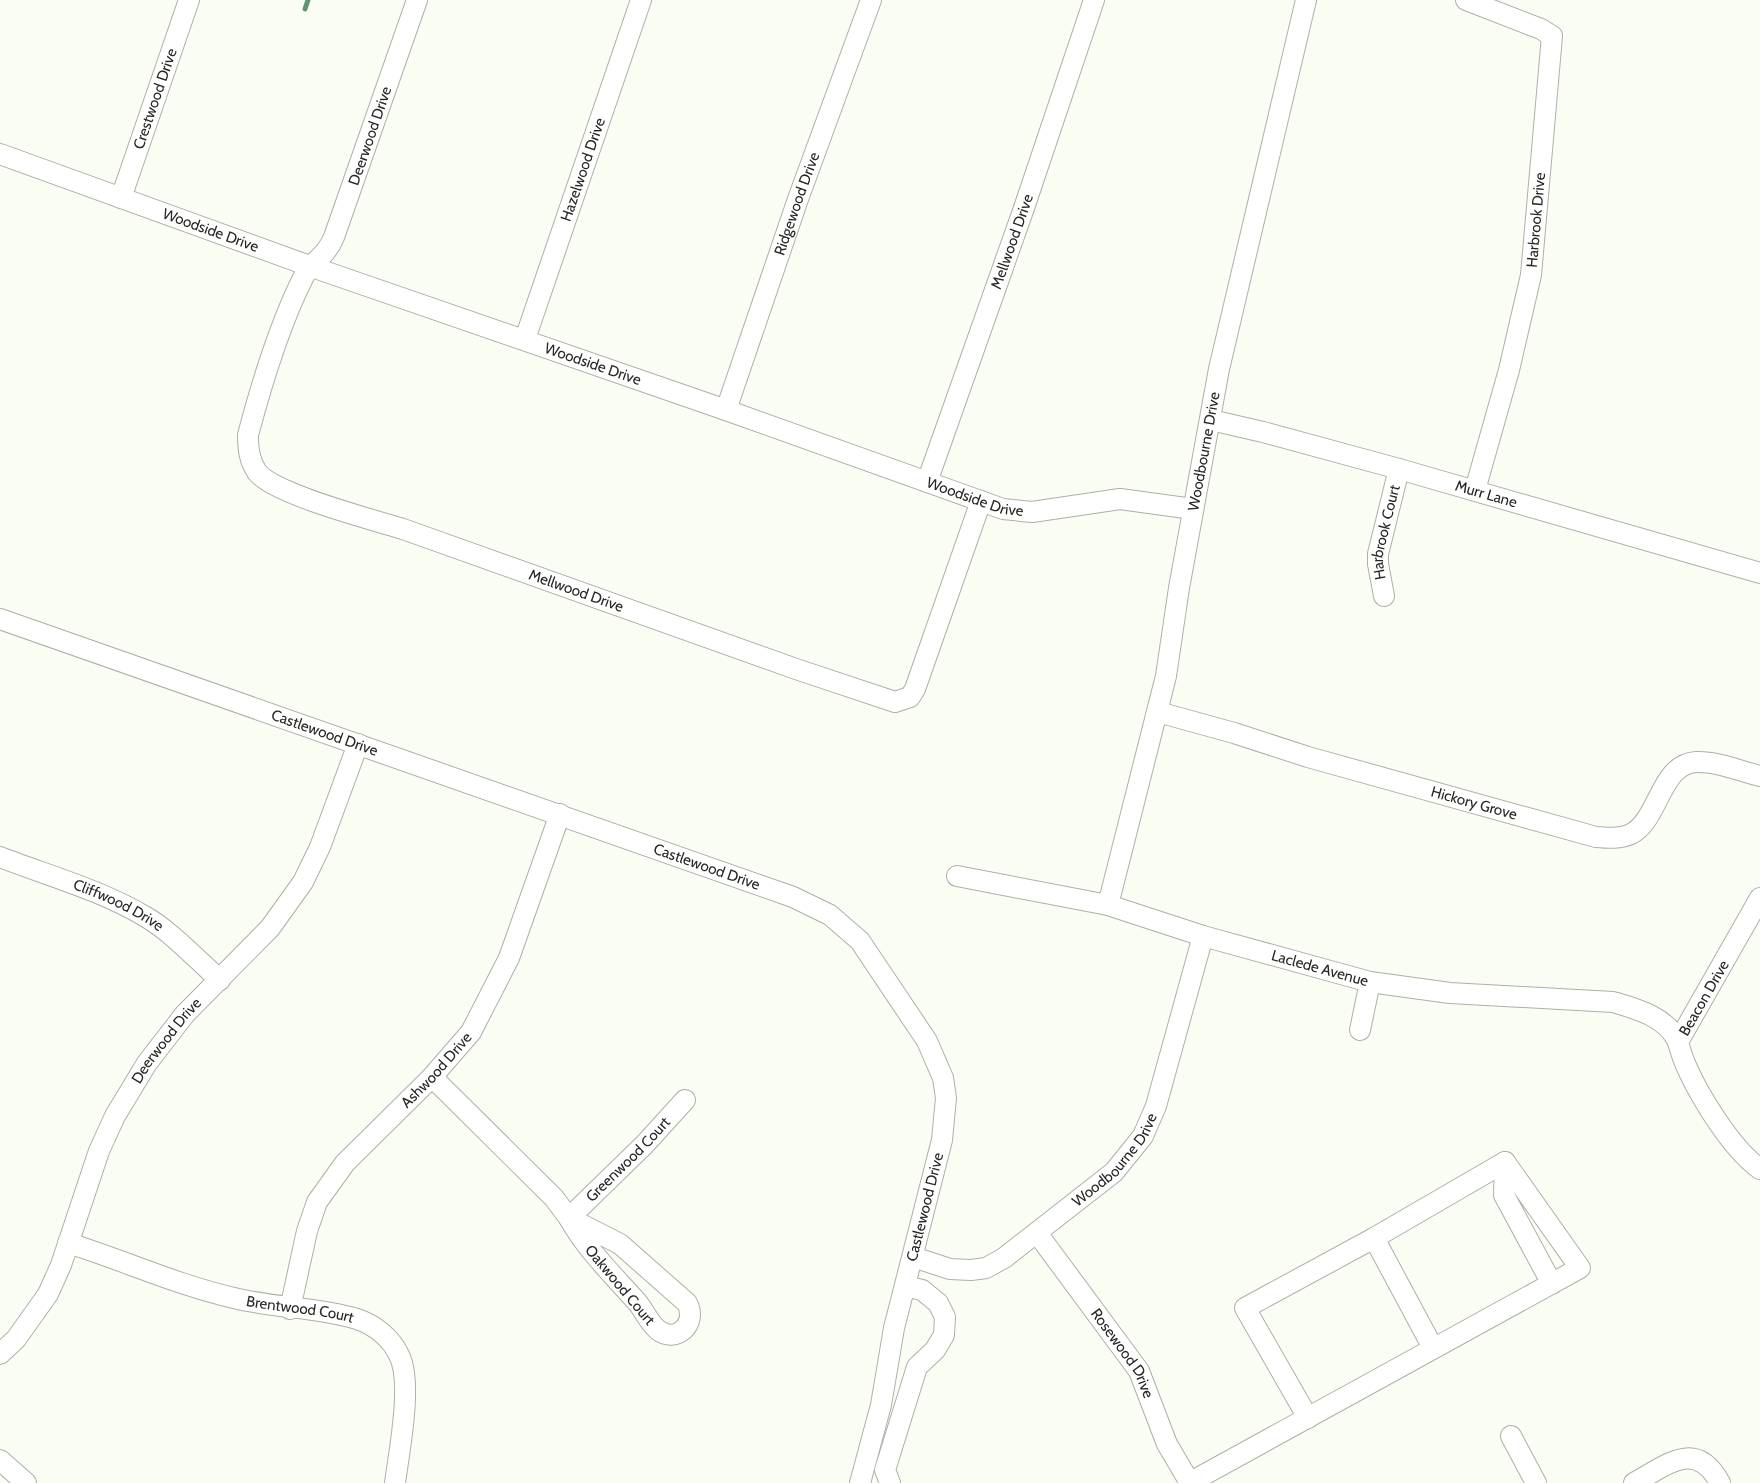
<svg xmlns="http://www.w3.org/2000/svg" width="1760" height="1483" viewBox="0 0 1760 1483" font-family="Cabin,sans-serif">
  <rect width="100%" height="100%" fill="#fafdf3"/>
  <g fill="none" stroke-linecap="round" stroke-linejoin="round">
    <path stroke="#5e9473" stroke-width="5" d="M 305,9 L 308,0"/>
    <g stroke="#aeb0a7" stroke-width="22">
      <g id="minor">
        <path id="s1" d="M 417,0 L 334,237 C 326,257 312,261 304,276 C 279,325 262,382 248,435 C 248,448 249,460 257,472 C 273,494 374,520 403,529 L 796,669 L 895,702 L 910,697 L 915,689 L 981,501"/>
        <path d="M 1466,0 L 1541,29 L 1552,36 L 1531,275 L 1509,370 L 1475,490"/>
        <path id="s2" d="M 0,154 L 315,268 L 726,410 L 1003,509 L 1032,512 L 1120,499 L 1193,509"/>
        <path id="s3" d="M 121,198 L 189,0"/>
        <path id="s4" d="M 525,339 L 641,0"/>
        <path id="s5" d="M 726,410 L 798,199 L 871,0"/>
        <path id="s6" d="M 1211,420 L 1263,432 L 1399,469 L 1760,573"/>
        <path id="s7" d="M 927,482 L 1024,208 L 1094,0"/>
        <path id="s8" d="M 1384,596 L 1378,564 L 1378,554 L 1399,469"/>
        <path id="s9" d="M 0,619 L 793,897 L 830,915 L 860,941 L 927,1041 L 943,1078 L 946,1098 L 942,1140 L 894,1328 L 881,1405 L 860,1483"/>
        <path id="s10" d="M 1158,712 L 1234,733 L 1308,757 L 1596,837 C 1608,838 1620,839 1631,834 C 1659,820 1660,764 1696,762 C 1716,761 1740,771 1760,776"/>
        <path id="s11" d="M 0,857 C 49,876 101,890 146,917 C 173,933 196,959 220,980"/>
        <path id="s12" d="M 957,876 L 1108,905 L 1203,936 L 1370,982 L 1450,993 L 1613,1002 C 1637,1009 1667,1017 1678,1042"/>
        <path d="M 1760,898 L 1678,1042 C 1687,1079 1729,1147 1760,1169"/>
        <path id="s13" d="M 1108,905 L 1166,676 L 1179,588 L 1219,369 L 1306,0"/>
        <path d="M 1360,1030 L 1370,982"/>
        <path id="s14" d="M 432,1077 L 554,1198 L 569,1218 L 645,1144 L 685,1100"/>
        <path d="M 569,1218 L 620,1244 L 687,1303 C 698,1324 676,1344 658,1330 C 649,1323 644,1310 637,1302 C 612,1274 587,1250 569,1218 Z"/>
        <path id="s15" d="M 1037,1233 L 1139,1371 L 1167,1444 L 1190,1483"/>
        <path d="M 1374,1238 L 1433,1348"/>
        <path id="s16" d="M 68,1243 C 123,1260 177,1285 234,1298 C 274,1308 318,1307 357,1319 C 375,1325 391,1338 399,1355 C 413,1382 399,1452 395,1483"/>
        <path id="s17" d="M 913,1257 L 950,1269 L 971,1270 L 986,1268 L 1004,1258 L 1114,1172 L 1143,1136 L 1156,1106 L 1203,936"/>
        <path id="s18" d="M 290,1309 L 307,1231 L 317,1202 L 345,1163 L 432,1077 L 471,1032 L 509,958 L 560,814"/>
        <path id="s19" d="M 0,1354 L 16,1339 L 48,1294 L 61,1265 L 99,1151 L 115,1116 L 147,1063 L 185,1014 L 270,928 L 303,882 L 320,847 L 358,744"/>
        <path d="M 1308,1418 L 1245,1308 L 1374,1238 L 1505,1162"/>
        <path d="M 1511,1436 L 1536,1483"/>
        <path d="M 0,1460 L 26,1483"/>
        <path d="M 890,1483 L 885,1470 L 917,1367 L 935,1350 L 944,1335 L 945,1317 L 938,1303 L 922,1290 L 905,1286"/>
        <path d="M 1189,1483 L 1580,1268 L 1505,1162 L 1504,1195 L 1552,1284"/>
        <path d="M 1634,1483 C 1667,1465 1696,1438 1720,1483"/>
      </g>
    </g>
    <use href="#minor" stroke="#fff" stroke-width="20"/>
  </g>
  <g text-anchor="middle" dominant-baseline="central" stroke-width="5" stroke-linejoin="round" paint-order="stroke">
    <g font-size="15" fill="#272825" stroke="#fff">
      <text stroke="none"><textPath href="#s3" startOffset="105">Crestwood Drive</textPath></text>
      <text transform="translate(370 136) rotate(-71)">Deerwood Drive</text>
      <text stroke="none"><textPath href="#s4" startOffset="179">Hazelwood Drive</textPath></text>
      <text stroke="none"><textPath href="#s5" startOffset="218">Ridgewood Drive</textPath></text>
      <text transform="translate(1536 220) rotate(-85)">Harbrook Drive</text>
      <text stroke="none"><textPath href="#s2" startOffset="224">Woodside Drive</textPath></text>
      <text stroke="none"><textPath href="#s7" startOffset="255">Mellwood Drive</textPath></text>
      <text stroke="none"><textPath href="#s2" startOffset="629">Woodside Drive</textPath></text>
      <text stroke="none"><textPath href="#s13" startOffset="464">Woodbourne Drive</textPath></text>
      <text stroke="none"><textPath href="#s6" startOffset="285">Murr Lane</textPath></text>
      <text stroke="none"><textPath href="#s2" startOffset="1034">Woodside Drive</textPath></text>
      <text stroke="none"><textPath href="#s8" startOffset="65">Harbrook Court</textPath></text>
      <text stroke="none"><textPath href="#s1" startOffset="850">Mellwood Drive</textPath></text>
      <text stroke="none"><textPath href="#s9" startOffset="344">Castlewood Drive</textPath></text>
      <text stroke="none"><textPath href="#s10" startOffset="329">Hickory Grove</textPath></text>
      <text stroke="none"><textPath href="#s9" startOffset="749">Castlewood Drive</textPath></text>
      <text stroke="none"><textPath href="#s11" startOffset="128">Cliffwood Drive</textPath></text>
      <text stroke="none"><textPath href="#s12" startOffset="375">Laclede Avenue</textPath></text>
      <text transform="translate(1704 998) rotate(-60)">Beacon Drive</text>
      <text stroke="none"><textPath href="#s19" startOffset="359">Deerwood Drive</textPath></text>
      <text stroke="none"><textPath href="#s18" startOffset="289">Ashwood Drive</textPath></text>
      <text stroke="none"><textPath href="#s17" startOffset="245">Woodbourne Drive</textPath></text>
      <text stroke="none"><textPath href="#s14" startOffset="280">Greenwood Court</textPath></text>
      <text transform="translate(925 1207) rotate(-76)">Castlewood Drive</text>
      <text transform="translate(620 1285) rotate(50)">Oakwood Court</text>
      <text stroke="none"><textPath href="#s16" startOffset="242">Brentwood Court</textPath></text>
      <text stroke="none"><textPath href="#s15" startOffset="148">Rosewood Drive</textPath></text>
    </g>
  </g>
</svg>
